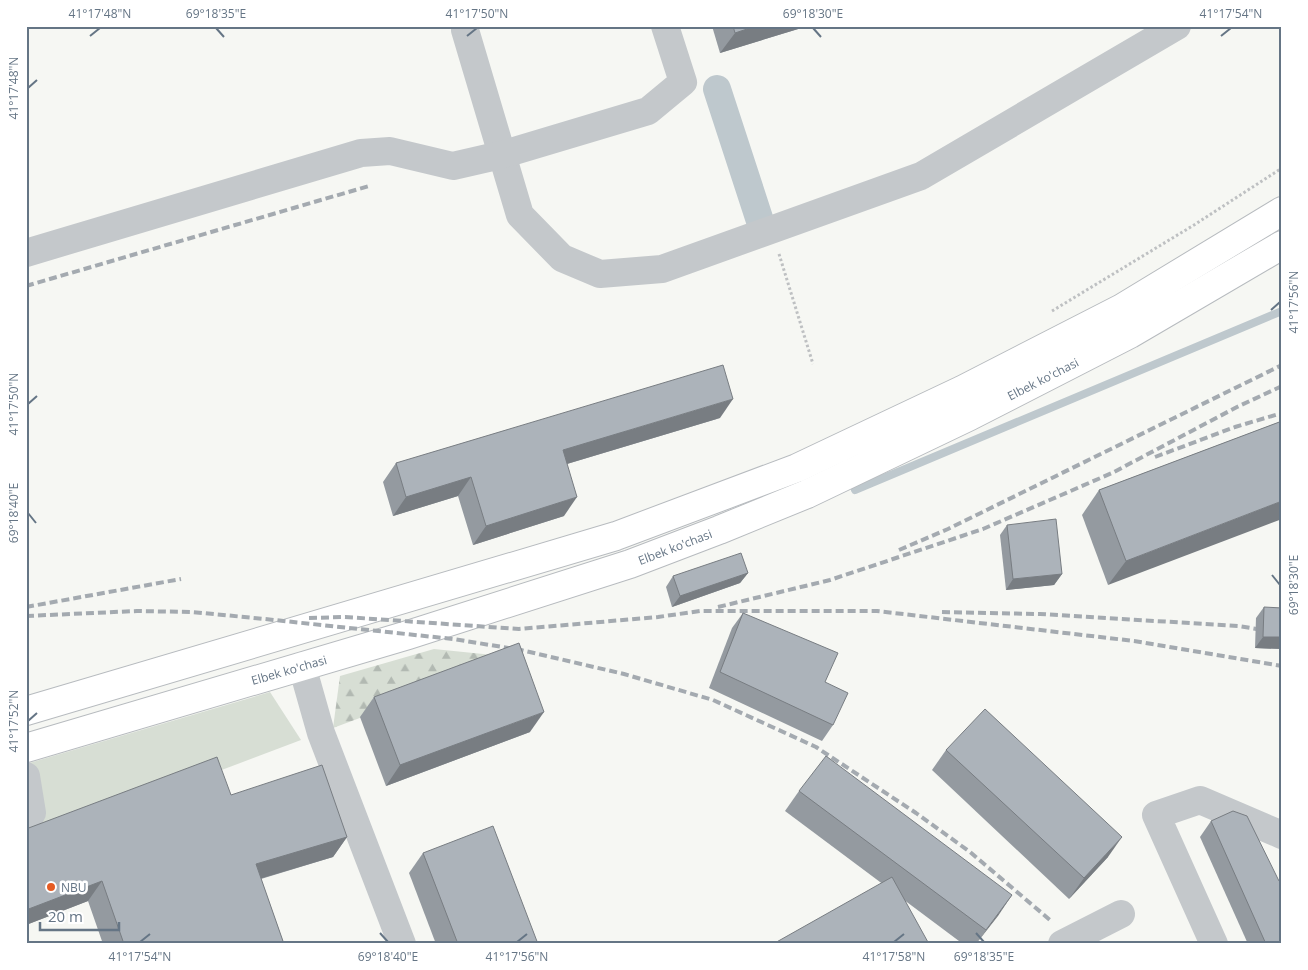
<svg xmlns="http://www.w3.org/2000/svg" width="1308" height="970" viewBox="0 0 1308 970" font-family="'Open Sans',sans-serif">
  <defs>
    <pattern id="forest-firs" width="22" height="20" patternUnits="userSpaceOnUse" patternTransform="scale(1.25)"><rect width="22" height="20" fill="#d7ded4"/><path d="M5 1l3.5 6h-7zM16 11l3.5 6h-7z" fill="#b2b9b2"/></pattern>
  </defs>
  <rect width="100%" height="100%" fill="#f6f7f3"/>
  <path fill="#d7ded4" d="M 270,692 L 301,740 L 26,844 L 26,764 Z"/>
  <path fill="url(#forest-firs)" d="M 434,649 L 521,658 L 333,728 L 340,676 Z"/>
  <g fill="none" stroke-linecap="round" stroke-linejoin="round">
    <path stroke="#bec8cd" stroke-width="8" d="M 855,490 L 1282,311"/>
    <path stroke="#bec8cd" stroke-width="28" d="M 717,89 L 760,221"/>
    <g stroke="#b7bbbf" stroke-width="30">
      <g id="major">
        <path d="M 26,711 L 616,536 L 797,468 L 962,390 L 1122,308 L 1282,211"/>
        <path d="M 26,748 L 408,635 L 630,564 L 719,530 L 807,494 L 970,416 L 1130,334 L 1282,245"/>
      </g>
    </g>
    <g stroke="#bec0c2" stroke-width="3" stroke-dasharray="2.5 2.5" stroke-linecap="butt">
      <path d="M 779,254 L 813,364"/>
      <path d="M 1052,311 L 1194,225 L 1282,168"/>
    </g>
    <g stroke="#c4c8cb" stroke-width="28">
      <path d="M 465,30 L 520,215 L 562,258 L 600,274 L 662,269 L 921,176 L 1177,26"/>
      <path d="M 26,253 L 361,153 L 390,151 L 453,166 L 501,155 L 648,111 L 683,82 L 665,26"/>
      <path d="M 302,666 L 321,733 L 402,944"/>
      <path d="M 26,776 L 32,813 L 26,814"/>
      <path d="M 1062,944 L 1121,914"/>
      <path d="M 1214,944 L 1156,815 L 1200,800 L 1282,835"/>
    </g>
    <use href="#major" stroke="#fff" stroke-width="28"/>
    <g stroke="#a4aab0" stroke-width="4" stroke-dasharray="8 4" stroke-linecap="butt">
      <path d="M 26,286 L 369,186"/>
      <path d="M 1155,457 L 1235,427 L 1282,413"/>
      <path d="M 899,550 L 948,529 L 1282,365"/>
      <path d="M 26,607 L 181,579"/>
      <path d="M 718,607 L 830,580 L 983,529 L 1112,473 L 1237,407 L 1282,386"/>
      <path d="M 942,612 L 1040,614 L 1238,626 L 1282,633"/>
      <path d="M 26,616 L 137,611 L 192,612 L 265,619 L 453,639 L 521,650 L 624,674 L 713,700 L 816,747 L 916,813 L 970,852 L 1050,920"/>
      <path d="M 309,618 L 345,617 L 519,629 L 658,617 L 700,611 L 877,611 L 1134,641 L 1282,666"/>
    </g>
  </g>
  <g fill="#949aa0">
    <path d="M 712,26 L 808,26 L 720,53 Z"/>
    <path d="M 720,418 L 567,464 L 564,516 L 473,545 L 458,496 L 393,516 L 383,482 L 396,463 Z"/>
    <path d="M 1282,421 L 1108,585 L 1082,515 L 1099,490 Z"/>
    <path d="M 1007,525 L 1062,574 L 1054,585 L 1006,590 L 1000,535 Z"/>
    <path d="M 748,573 L 740,583 L 672,607 L 666,587 L 673,576 Z"/>
    <path d="M 1264,607 L 1282,649 L 1255,648 L 1256,618 Z"/>
    <path d="M 743,613 L 825,682 L 833,725 L 822,741 L 709,688 L 732,628 Z"/>
    <path d="M 374,697 L 530,732 L 386,786 L 360,717 Z"/>
    <path d="M 946,750 L 1108,857 L 1069,899 L 932,770 Z"/>
    <path d="M 799,791 L 1012,895 L 976,944 L 963,944 L 785,811 Z"/>
    <path d="M 1211,821 L 1282,944 L 1248,944 L 1200,837 Z"/>
    <path d="M 26,829 L 347,837 L 333,857 L 261,879 L 284,944 L 103,944 L 88,901 L 26,925 Z"/>
    <path d="M 423,853 L 538,944 L 436,944 L 409,873 Z"/>
  </g>
  <g fill="#787d82">
    <path d="M 756,26 L 808,26 L 720,53 L 735,33 Z"/>
    <path d="M 733,399 L 720,418 L 550,469 L 563,450 Z"/>
    <path d="M 471,477 L 458,496 L 393,516 L 406,497 Z"/>
    <path d="M 577,497 L 564,516 L 473,545 L 486,526 Z"/>
    <path d="M 1282,501 L 1282,519 L 1108,585 L 1126,561 Z"/>
    <path d="M 748,573 L 740,583 L 672,607 L 680,596 Z"/>
    <path d="M 1062,574 L 1054,585 L 1006,590 L 1013,579 Z"/>
    <path d="M 1263,637 L 1282,637 L 1282,649 L 1255,648 Z"/>
    <path d="M 544,712 L 530,732 L 386,786 L 400,765 Z"/>
    <path d="M 347,837 L 333,857 L 242,884 L 256,864 Z"/>
    <path d="M 1122,837 L 1108,857 L 1069,899 L 1084,878 Z"/>
    <path d="M 102,881 L 88,901 L 26,925 L 26,910 Z"/>
    <path d="M 1012,895 L 998,916 L 976,944 L 986,930 Z"/>
  </g>
  <g fill="#acb3ba" stroke="#787d82">
    <path d="M 733,26 L 756,26 L 735,33 Z"/>
    <path d="M 723,365 L 733,399 L 563,450 L 577,497 L 486,526 L 471,477 L 406,497 L 396,463 Z"/>
    <path d="M 1282,421 L 1282,501 L 1126,561 L 1099,490 Z"/>
    <path d="M 1056,519 L 1062,574 L 1013,579 L 1007,525 Z"/>
    <path d="M 741,553 L 748,573 L 680,596 L 673,576 Z"/>
    <path d="M 1264,607 L 1282,608 L 1282,637 L 1263,637 Z"/>
    <path d="M 743,613 L 838,653 L 825,682 L 848,693 L 833,725 L 720,672 Z"/>
    <path d="M 519,643 L 544,712 L 400,765 L 374,697 Z"/>
    <path d="M 985,709 L 1122,837 L 1084,878 L 946,750 Z"/>
    <path d="M 826,756 L 1012,895 L 986,930 L 799,791 Z"/>
    <path d="M 217,757 L 231,795 L 322,765 L 347,837 L 256,864 L 284,944 L 124,944 L 102,881 L 26,910 L 26,829 Z"/>
    <path d="M 1233,811 L 1247,816 L 1279,881 L 1282,884 L 1282,944 L 1266,944 L 1211,821 Z"/>
    <path d="M 493,826 L 538,944 L 458,944 L 423,853 Z"/>
    <path d="M 892,877 L 929,944 L 773,944 Z"/>
  </g>
  <path fill="none" stroke="#657585" stroke-width="2" d="M 216,28 L 224,37M 813,28 L 821,37M 90,36 L 100,28M 467,36 L 477,28M 1221,36 L 1231,28M 28,88 L 37,80M 1271,310 L 1280,302M 28,404 L 37,396M 28,513 L 36,523M 1272,575 L 1280,585M 28,721 L 37,713M 380,933 L 388,942M 976,933 L 984,942M 140,942 L 150,934M 517,942 L 527,934M 894,942 L 904,934"/>
  <circle fill="#e55c24" stroke="#fff" stroke-width="2" cx="51" cy="887" r="5"/>
  <g text-anchor="middle" dominant-baseline="central" stroke-width="5" stroke-linejoin="round" paint-order="stroke">
    <g font-size="12" fill="#657585" stroke="#fff">
      <text transform="translate(1043 379) rotate(-27)">Elbek ko'chasi</text>
      <text transform="translate(675 547) rotate(-21)">Elbek ko'chasi</text>
      <text transform="translate(289 670) rotate(-16)">Elbek ko'chasi</text>
    </g>
    <g font-size="12" fill="#657585" stroke="#fff" text-anchor="start">
      <text x="61" y="887">NBU</text>
    </g>
  </g>
  <rect width="1308" height="970" fill="none" stroke="#ffffff" stroke-width="55"/>
  <path d="M40 922v8h79v-8" fill="none" stroke="#657585" stroke-width="2.5"/>
  <text x="48" y="922" font-size="15" fill="#657585" stroke="#ffffff" stroke-width="4" paint-order="stroke">20 m</text>
  <rect x="28" y="28" width="1252" height="914" fill="none" stroke="#657585" stroke-width="2"/>
  <g font-size="12" text-anchor="middle" fill="#657585">
    <text x="100" y="18">41°17'48"N</text>
    <text x="216" y="18">69°18'35"E</text>
    <text x="477" y="18">41°17'50"N</text>
    <text x="813" y="18">69°18'30"E</text>
    <text x="1231" y="18">41°17'54"N</text>
    <text transform="translate(14 88) rotate(-90)" y="4">41°17'48"N</text>
    <text transform="translate(1294 302) rotate(-90)" y="4">41°17'56"N</text>
    <text transform="translate(14 404) rotate(-90)" y="4">41°17'50"N</text>
    <text transform="translate(14 513) rotate(-90)" y="4">69°18'40"E</text>
    <text transform="translate(1294 585) rotate(-90)" y="4">69°18'30"E</text>
    <text transform="translate(14 721) rotate(-90)" y="4">41°17'52"N</text>
    <text x="140" y="961">41°17'54"N</text>
    <text x="388" y="961">69°18'40"E</text>
    <text x="517" y="961">41°17'56"N</text>
    <text x="894" y="961">41°17'58"N</text>
    <text x="984" y="961">69°18'35"E</text>
  </g>
</svg>
